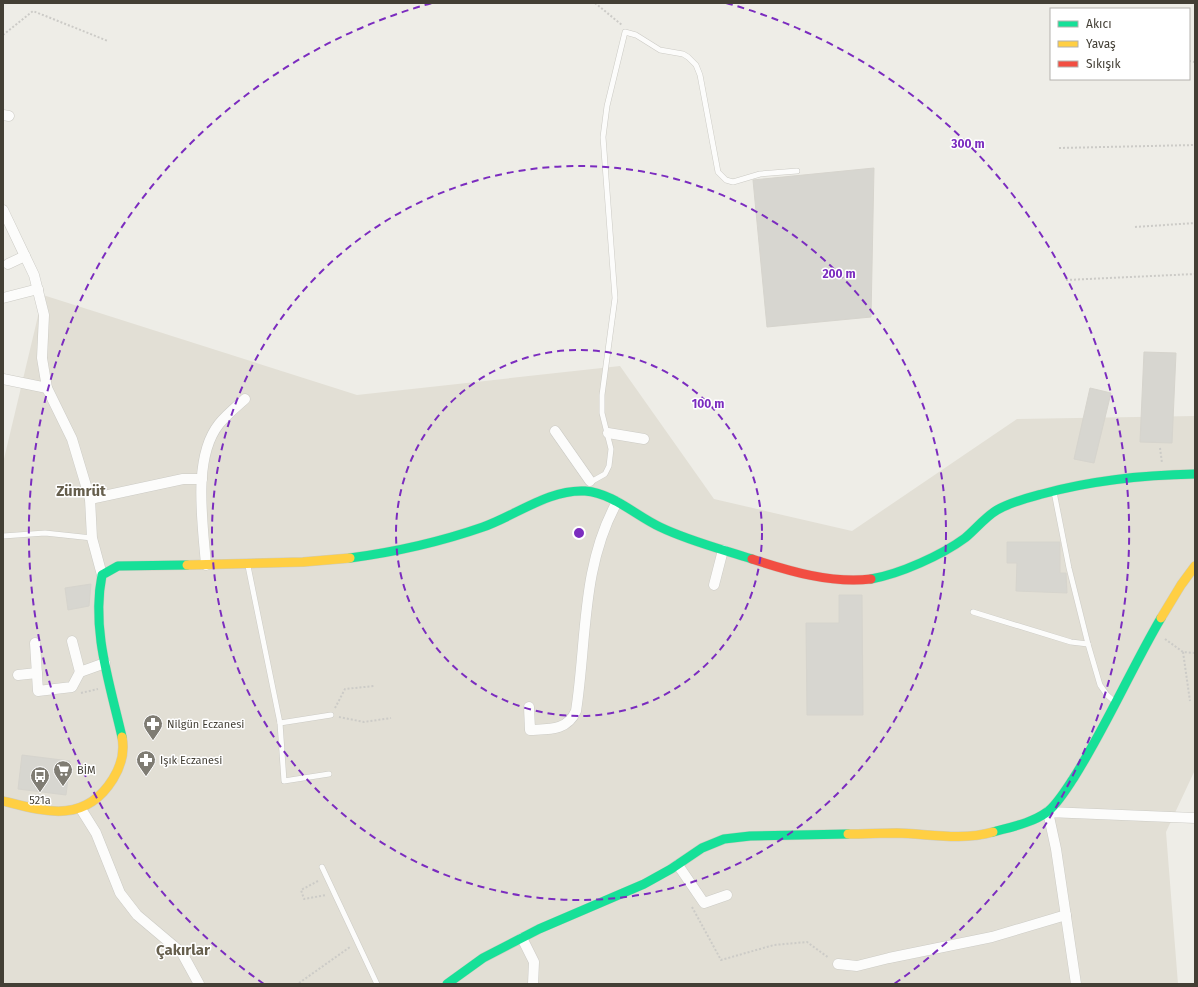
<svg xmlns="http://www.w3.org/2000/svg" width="1198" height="987" viewBox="0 0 1198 987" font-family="'Fira Sans',sans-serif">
  <rect width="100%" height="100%" fill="#eeede7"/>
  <path fill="#e2dfd5" d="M 43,295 L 357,395 L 620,366 L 714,499 L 852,531 L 1017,419 L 1195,416 L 1195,770 L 1166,832 L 1178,984 L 3,984 L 3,463 Z"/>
  <g fill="#d7d6d0" stroke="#d6d4cd">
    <path d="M 874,168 L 871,317 L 767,327 L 753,180 Z"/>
    <path d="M 1144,352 L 1176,353 L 1172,443 L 1140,442 Z"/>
    <path d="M 1090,388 L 1111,393 L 1094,463 L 1074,459 Z"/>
    <path d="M 1007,542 L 1060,542 L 1060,573 L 1066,573 L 1067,593 L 1016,591 L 1017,563 L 1007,563 Z"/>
    <path d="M 91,584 L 89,606 L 68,610 L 65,588 Z"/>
    <path d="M 839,595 L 862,595 L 863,715 L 807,715 L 806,623 L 839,623 Z"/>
    <path d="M 22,755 L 70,761 L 66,795 L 18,789 Z"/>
  </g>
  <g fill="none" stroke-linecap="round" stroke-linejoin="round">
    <g stroke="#cccbc5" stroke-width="6">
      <g id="lane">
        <path d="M 589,483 L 605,474 L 609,466 L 611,449 L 602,413 L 602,395 L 615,298 L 603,137 L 607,106 L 625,32 L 636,35 L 660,50 L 683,54 L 688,57 L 696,65 L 700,75 L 718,172 L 726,180 L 733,182 L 760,174 L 797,171"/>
        <path d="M 1054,492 L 1069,568 L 1088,644 L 1100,685 L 1107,695 L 1114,701"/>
        <path d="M 3,536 L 45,533 L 92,538"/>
        <path d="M 248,566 L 280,723 L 284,781 L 329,774"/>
        <path d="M 973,612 L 1071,642 L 1088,644"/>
        <path d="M 280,723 L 331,715"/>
        <path d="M 322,867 L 377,984"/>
      </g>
    </g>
    <g stroke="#cccbc5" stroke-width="11">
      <g id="street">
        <path d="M 3,115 L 9,116"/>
        <path d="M 3,210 L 34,275 L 44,315 L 42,358 L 47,388 L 72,439 L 90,499 L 92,538 L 102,575"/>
        <path d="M 8,264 L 25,256"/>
        <path d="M 3,298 L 38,289"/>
        <path d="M 3,379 L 47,388"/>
        <path d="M 555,431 L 590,481"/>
        <path d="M 608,433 L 644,439"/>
        <path d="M 90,499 L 183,479 L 202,479"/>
        <path d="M 206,565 C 203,524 192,458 219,424 C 226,415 236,407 245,399"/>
        <path d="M 714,585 L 723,550"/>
        <path d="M 72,641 L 80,672 L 105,663"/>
        <path d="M 35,643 L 38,691 L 72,687 L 80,672"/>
        <path d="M 18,675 L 37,673"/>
        <path d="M 529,707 L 530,730 C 549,729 567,731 576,711 C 587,640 581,567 617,502"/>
        <path d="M 81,809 L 96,833 L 120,893 L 137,915 L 182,953 L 199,984"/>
        <path d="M 678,865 L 704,903 L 727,895"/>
        <path d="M 522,938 L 534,962 L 533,984"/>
        <path d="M 838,964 L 857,966 L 889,958 L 992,937 L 1066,915"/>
        <path d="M 1076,984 L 1056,849 L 1048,812 L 1195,818"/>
      </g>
    </g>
    <g stroke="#cdcbbf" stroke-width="10">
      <g id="fast">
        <path d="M 350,558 C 395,552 440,542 483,527 C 515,516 549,489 585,491 C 613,493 636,516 660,527 C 689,541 721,549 752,559"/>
        <path d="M 871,579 C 900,574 942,555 965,538 C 976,529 985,517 997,510 C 1011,502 1027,498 1042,494 C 1093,480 1143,475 1195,474"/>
        <path d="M 122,737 C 110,684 91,630 102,575 L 118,566 L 187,565"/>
        <path d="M 993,832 C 1011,827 1032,823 1047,812 C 1056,806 1067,788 1073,779 C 1106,727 1130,671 1161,618"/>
        <path d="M 447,984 L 483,958 L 539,929 L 644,884 L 671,869 L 702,848 L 724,839 L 750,836 L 848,834"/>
      </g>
    </g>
    <g stroke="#cdcbbf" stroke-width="10">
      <g id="slow">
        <path d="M 187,565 L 303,562 L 350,558"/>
        <path d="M 1161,618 L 1181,585 L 1195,566"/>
        <path d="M 3,801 C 46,812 85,824 113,779 C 121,766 125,752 122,737"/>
        <path d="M 848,834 C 864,834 881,833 897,833 C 930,834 961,841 993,832"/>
      </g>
    </g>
    <g stroke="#cdcbbf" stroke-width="10">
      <path id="jam" d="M 752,559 C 789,571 832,584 871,579"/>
    </g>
    <g stroke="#cccbc7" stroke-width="2" stroke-dasharray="2 2" stroke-linecap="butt">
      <path d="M 595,3 L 622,25"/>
      <path d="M 3,35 L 33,11 L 108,41"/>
      <path d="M 1189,61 L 1195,62"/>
      <path d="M 1059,148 L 1195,145"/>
      <path d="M 1135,227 L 1195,223"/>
      <path d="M 1066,280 L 1195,274"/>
      <path d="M 1160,448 L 1162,463"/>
      <path d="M 1165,639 L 1183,652 L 1195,653"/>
      <path d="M 1183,652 L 1190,701"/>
      <path d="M 81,693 L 98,689"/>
      <path d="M 335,708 L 345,689 L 374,686"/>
      <path d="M 339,717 L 364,722 L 391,718"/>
      <path d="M 318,881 L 301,890 L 304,899 L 326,895"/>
      <path d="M 692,907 L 721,960 L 774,945 L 807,942 L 829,958"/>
      <path d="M 299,983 L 350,947"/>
    </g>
    <use href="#lane" stroke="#fcfcfb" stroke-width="5"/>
    <use href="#street" stroke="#fcfcfb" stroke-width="10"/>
    <use href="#fast" stroke="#16e098" stroke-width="9"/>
    <use href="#slow" stroke="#ffcf43" stroke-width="9"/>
    <use href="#jam" stroke="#f24e42" stroke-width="9"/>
  </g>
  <g fill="none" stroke="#7b2cbf" stroke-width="2" stroke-dasharray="7 5">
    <circle cx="579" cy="533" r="183"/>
    <circle cx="579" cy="533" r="367"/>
    <path d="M264 984A550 550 0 0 1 432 3M726 3A550 550 0 0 1 894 984"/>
  </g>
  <defs>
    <g id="pharmacy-pin" transform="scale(1)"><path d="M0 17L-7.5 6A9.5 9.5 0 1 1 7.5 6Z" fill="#7f7c73" stroke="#fff"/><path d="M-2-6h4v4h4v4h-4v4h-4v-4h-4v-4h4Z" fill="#fff"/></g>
    <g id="supermarket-pin" transform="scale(1)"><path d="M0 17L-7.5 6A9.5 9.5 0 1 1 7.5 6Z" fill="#7f7c73" stroke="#fff"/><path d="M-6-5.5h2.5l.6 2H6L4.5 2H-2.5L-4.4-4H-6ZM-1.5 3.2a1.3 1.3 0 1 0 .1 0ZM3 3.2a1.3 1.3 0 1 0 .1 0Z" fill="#fff"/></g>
    <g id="bus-pin" transform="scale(1)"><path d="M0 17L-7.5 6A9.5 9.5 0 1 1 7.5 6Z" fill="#7f7c73" stroke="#fff"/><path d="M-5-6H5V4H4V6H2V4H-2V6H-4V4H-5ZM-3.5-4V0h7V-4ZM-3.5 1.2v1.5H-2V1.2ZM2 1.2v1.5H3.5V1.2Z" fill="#fff"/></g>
  </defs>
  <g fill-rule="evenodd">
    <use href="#pharmacy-pin" x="153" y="724"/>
    <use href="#pharmacy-pin" x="146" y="760"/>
    <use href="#supermarket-pin" x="63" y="770"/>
    <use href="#bus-pin" x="40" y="776"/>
  </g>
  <g text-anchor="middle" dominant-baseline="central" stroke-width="3" stroke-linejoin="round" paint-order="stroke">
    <g font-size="11" fill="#433f35" stroke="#fff" text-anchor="start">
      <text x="167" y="724">Nilgün Eczanesi</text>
      <text x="160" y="760">Işık Eczanesi</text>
      <text x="77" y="770">BİM</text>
      <text x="40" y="800" text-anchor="middle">521a</text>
    </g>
    <g font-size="15" font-weight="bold" fill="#655e4c" stroke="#fff">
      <text x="81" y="491">Zümrüt</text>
      <text x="183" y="950">Çakırlar</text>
    </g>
  </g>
  <circle cx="579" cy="533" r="6" fill="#7b2cbf" stroke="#fff" stroke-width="2"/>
  <g font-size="12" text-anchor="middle" font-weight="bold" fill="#7b2cbf" stroke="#fff" stroke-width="3" stroke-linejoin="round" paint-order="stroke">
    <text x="968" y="148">300 m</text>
    <text x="839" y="278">200 m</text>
    <text x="708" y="408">100 m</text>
  </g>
  <rect width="1198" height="987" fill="none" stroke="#433f35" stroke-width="8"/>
  <rect x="1050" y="8" width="140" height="72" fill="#ffffff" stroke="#b4b2ae"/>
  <rect x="1058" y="21" width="20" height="6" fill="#16e098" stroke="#b4b2ae"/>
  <text x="1086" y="28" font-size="12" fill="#433f35">Akıcı</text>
  <rect x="1058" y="41" width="20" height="6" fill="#ffcf43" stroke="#b4b2ae"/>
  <text x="1086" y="48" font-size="12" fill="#433f35">Yavaş</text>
  <rect x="1058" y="61" width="20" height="6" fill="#f24e42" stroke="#b4b2ae"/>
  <text x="1086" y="68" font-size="12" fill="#433f35">Sıkışık</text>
</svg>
